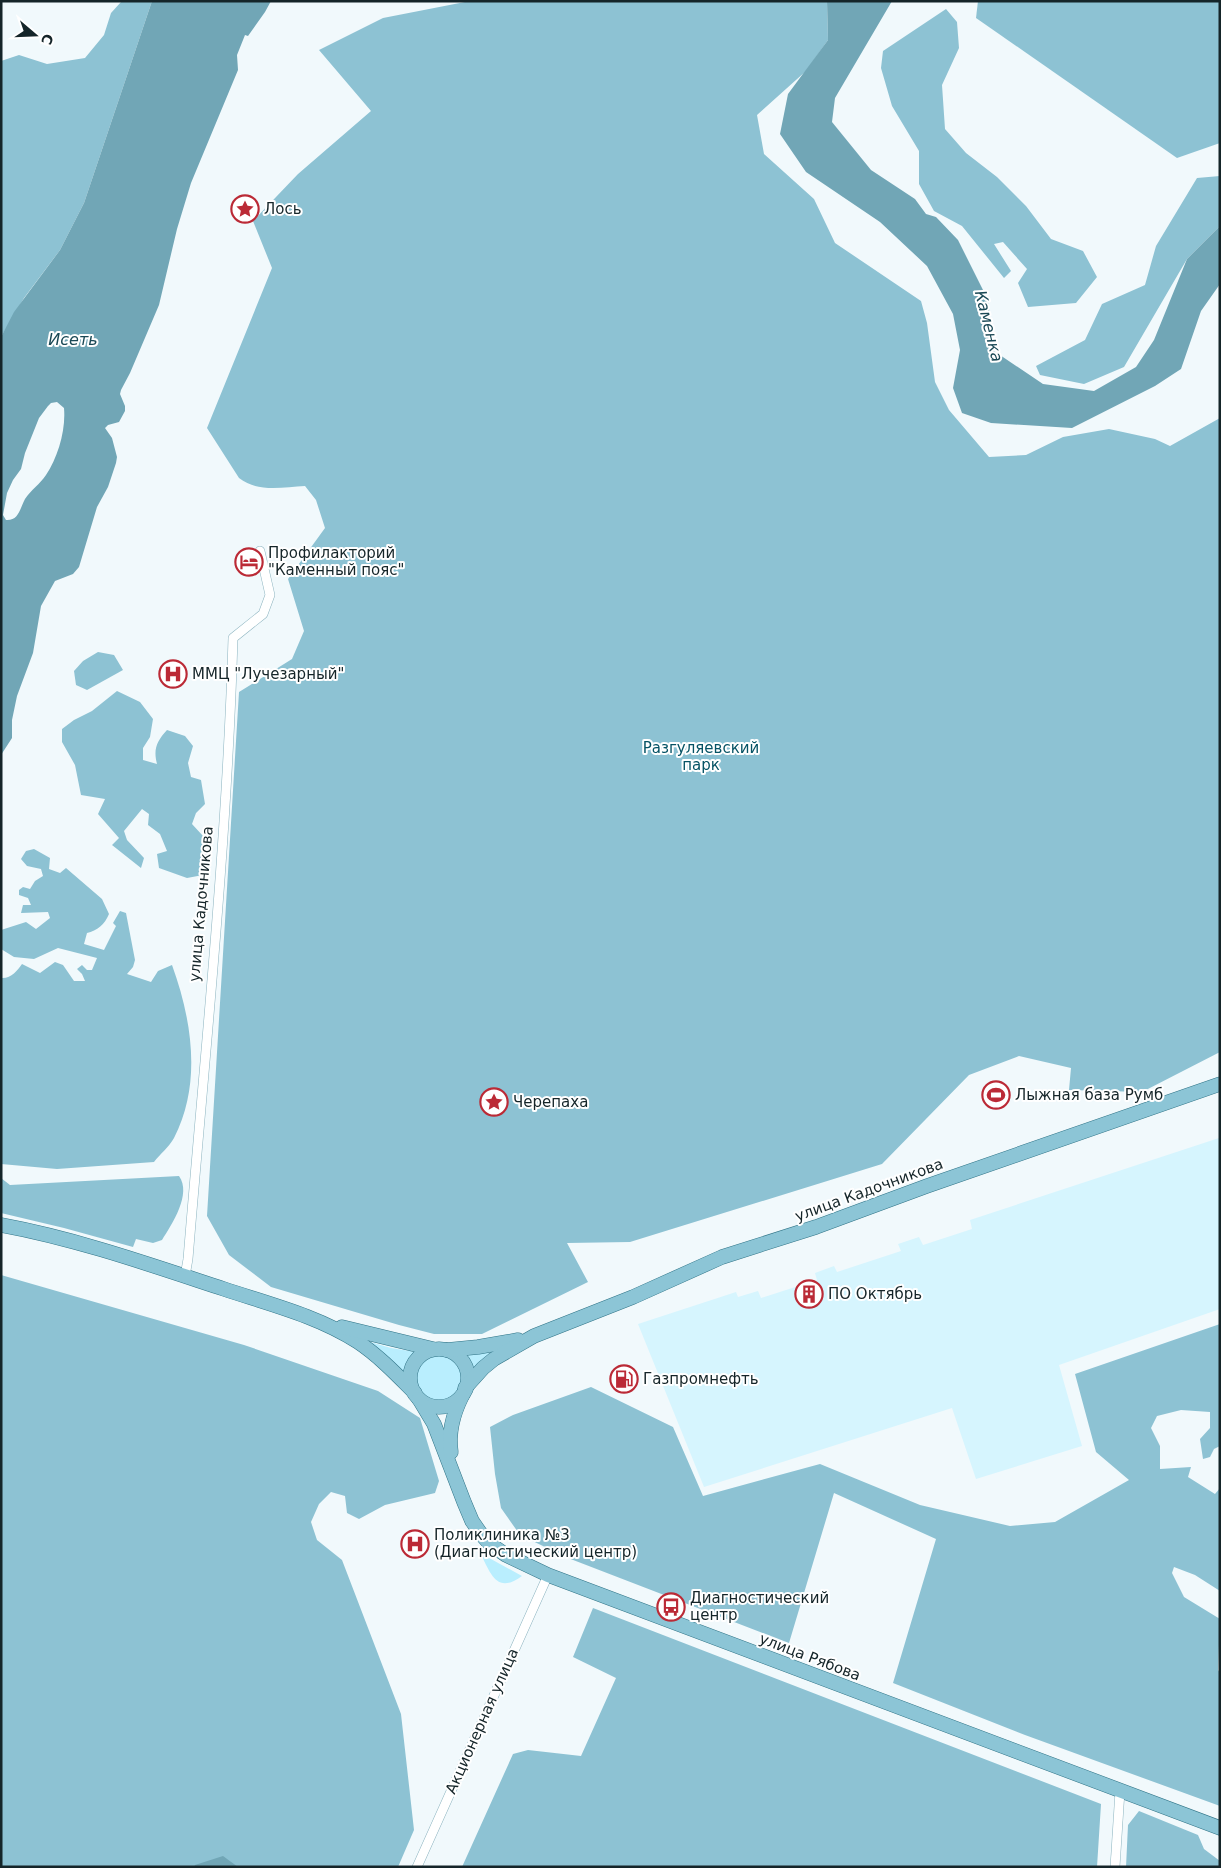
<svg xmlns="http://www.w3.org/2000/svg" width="1221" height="1868" viewBox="0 0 1221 1868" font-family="'DejaVu Sans',sans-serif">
  <rect width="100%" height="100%" fill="#f1f9fc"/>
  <path fill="#d6f5fe" d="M 1219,1138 L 1220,1309 L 1059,1365 L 1082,1446 L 976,1479 L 952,1408 L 704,1487 L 638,1324 L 736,1292 L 738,1297 L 758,1291 L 761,1298 L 817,1280 L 815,1273 L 834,1266 L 837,1272 L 901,1251 L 898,1244 L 919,1237 L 923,1245 L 972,1229 L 970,1220 Z"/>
  <g fill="#b9eefe">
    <path d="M 367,1341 L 391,1348 L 416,1352 L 408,1360 L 404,1373 Z"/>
    <path d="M 493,1352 L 485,1357 L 474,1369 L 467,1355 Z"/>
    <circle cx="439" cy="1377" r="23"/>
    <path d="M 480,1553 L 522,1576 C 496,1595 491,1573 480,1553 Z"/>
  </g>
  <g fill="#8dc2d3">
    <path d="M 152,1 L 84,203 L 60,250 L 24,298 L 1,337 L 1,61 L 19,55 L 47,64 L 85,58 L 104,35 L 111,13 L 121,2 Z"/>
    <path d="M 470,1 L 827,1 L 828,40 L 806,71 L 757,115 L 764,154 L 814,199 L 835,243 L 921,301 L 927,323 L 935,382 L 949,410 L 989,457 L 1026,455 L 1063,437 L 1109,429 L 1155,439 L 1170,446 L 1220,418 L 1220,1052 L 1142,1092 L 1069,1090 L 1071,1068 L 1019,1056 L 969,1075 L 882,1164 L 630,1242 L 567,1243 L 588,1282 L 482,1334 L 434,1334 L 399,1325 L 271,1287 L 229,1255 L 207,1216 L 239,692 L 292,659 L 304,631 L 288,579 L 325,528 L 316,500 L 305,486 C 283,487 258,493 239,478 L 207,428 L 272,268 L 253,221 L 298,174 L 371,111 L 319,50 L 383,18 Z"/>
    <path d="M 978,1 L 1220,1 L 1220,143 L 1177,158 L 976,18 Z"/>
    <path d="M 946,9 L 957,22 L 959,48 L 942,85 L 945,129 L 966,153 L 997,177 L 1026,206 L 1051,239 L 1083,251 L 1097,277 L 1076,303 L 1028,307 L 1018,283 L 1027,269 L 1003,242 L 994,244 L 1011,271 L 1004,278 L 962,226 L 934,211 L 919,184 L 919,151 L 892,106 L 881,68 L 883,51 Z"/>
    <path d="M 1220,176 L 1220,226 L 1187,259 L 1124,367 L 1084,384 L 1040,375 L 1036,366 L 1085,340 L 1102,304 L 1145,285 L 1156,246 L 1197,178 Z"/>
    <path d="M 98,652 L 114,655 L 123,670 L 87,690 L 76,685 L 74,671 L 83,661 Z"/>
    <path d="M 117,691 L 140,702 L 153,719 L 150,737 L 143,748 L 143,760 L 157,764 C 153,749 157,741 167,730 L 185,736 L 193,746 L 188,763 L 191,777 L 201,780 L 205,804 L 196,813 L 192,824 L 203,836 L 208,859 L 203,875 L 187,878 L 159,868 L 157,854 L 167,851 L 160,834 L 148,825 L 149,814 L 142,809 L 124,831 L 127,840 L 144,858 L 141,868 L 112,845 L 119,838 L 98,814 L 105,799 L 81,795 L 75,765 L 62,742 L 62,729 L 74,720 L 92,711 Z"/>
    <path d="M 34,849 L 50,858 L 49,869 L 60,873 L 66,868 L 102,899 L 109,914 C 105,924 97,931 87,933 L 84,944 L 104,950 L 116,926 L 113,923 L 120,911 L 126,913 L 135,960 L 133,967 L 127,974 L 151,982 L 158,971 L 172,965 C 192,1020 202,1084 174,1138 C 169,1147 160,1154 154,1162 L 57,1169 L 1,1164 L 1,978 C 11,979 17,971 22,964 L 40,973 L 55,962 L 63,965 L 74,981 L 85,981 L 82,974 L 77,969 L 82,965 L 87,970 L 92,970 L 97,958 L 58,948 L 34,959 L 14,957 L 1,949 L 1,930 L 26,922 L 36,929 L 50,918 L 48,912 L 21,913 L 23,905 L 31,905 L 28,898 L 19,895 L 19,890 L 23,887 L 30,889 L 35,881 L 43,876 L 41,869 L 27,866 L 21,859 L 26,851 Z"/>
    <path d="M 179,1176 C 192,1194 172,1224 162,1240 L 153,1243 L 136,1239 L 133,1247 L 64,1228 L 1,1213 L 1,1178 L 10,1185 Z"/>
    <path d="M 1,1275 L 244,1345 L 378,1391 L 420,1418 L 439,1481 L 435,1493 L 385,1505 L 359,1519 L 347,1513 L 345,1496 L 331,1492 L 319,1504 L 311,1522 L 317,1540 L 342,1560 L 401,1714 L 414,1830 L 398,1867 L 1,1867 Z"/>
    <path d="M 1220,1324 L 1220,1446 L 1214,1449 L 1210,1457 L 1203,1459 L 1200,1439 L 1210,1428 L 1210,1412 L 1181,1410 L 1157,1416 L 1151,1428 L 1160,1446 L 1160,1469 L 1191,1467 L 1188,1477 L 1215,1494 L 1220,1488 L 1220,1591 L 1195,1575 L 1174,1567 L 1172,1573 L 1184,1597 L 1220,1619 L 1218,1670 L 1220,1673 L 1220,1806 L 1025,1735 L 893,1683 L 936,1539 L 834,1493 L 789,1643 L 568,1558 L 520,1535 L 501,1508 L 495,1474 L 490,1427 L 513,1415 L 591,1387 L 673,1427 L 703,1496 L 820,1464 L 920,1505 L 1010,1526 L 1055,1522 L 1129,1480 L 1096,1452 L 1075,1374 Z"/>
    <path d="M 593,1608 L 1101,1804 L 1097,1867 L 462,1867 L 513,1754 L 528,1750 L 581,1756 L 616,1678 L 573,1657 Z"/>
    <path d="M 1139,1811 L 1198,1835 L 1204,1849 L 1220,1861 L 1220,1867 L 1126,1867 L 1128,1825 Z"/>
  </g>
  <g fill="#71a6b6" fill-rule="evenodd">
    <path d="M 152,1 L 271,1 L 265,12 L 248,36 L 245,35 L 237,55 L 238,70 L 191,183 L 177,229 L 159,305 L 130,373 L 121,390 L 120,394 L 125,406 L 125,411 L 119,422 L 108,425 L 105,428 L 112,438 L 117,457 L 116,463 L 108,487 L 97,507 L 79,567 L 73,574 L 55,581 L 41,606 L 33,653 L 17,696 L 12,720 L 12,738 L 1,755 L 1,337 L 14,312 L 60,250 L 84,203 ZM 57,402 L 64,408 C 66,430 58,457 46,475 C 40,484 31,490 25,499 C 20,508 19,521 6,520 L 3,515 L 7,493 L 13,480 L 21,469 L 25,453 L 39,418 L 48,406 L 51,403 Z"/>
    <path d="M 827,1 L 892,1 L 835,98 L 832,122 L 871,170 L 915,199 L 926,214 L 936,217 L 958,240 L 988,300 L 994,351 L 1043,384 L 1094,391 L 1136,367 L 1154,340 L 1187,259 L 1220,226 L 1220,284 L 1201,311 L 1181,369 L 1155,386 L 1072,428 L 991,423 L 962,413 L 953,388 L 960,350 L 953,314 L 927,266 L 880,222 L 806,172 L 780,134 L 788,94 L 828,40 Z"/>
    <path d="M 223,1856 L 238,1867 L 194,1867 L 195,1865 Z"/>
  </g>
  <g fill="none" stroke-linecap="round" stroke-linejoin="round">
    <g stroke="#8bb3bf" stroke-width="10">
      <g id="street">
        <path d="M 185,1276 L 188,1259 C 205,1052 227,845 233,638 L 263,614 L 270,595 L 260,551"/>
        <path d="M 417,1867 L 548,1575"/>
        <path d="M 1115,1867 L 1120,1791"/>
      </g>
    </g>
    <g stroke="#307487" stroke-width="15">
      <g id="primary">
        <path d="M 1,1225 C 77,1239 151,1265 224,1289 C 269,1304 318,1316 358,1342 C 379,1356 397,1375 415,1393"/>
        <path d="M 342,1327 L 433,1349"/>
        <circle cx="439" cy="1378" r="29"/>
        <path d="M 447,1350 L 478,1347 L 518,1340"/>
        <path d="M 465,1388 L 483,1368 L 494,1359 L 534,1336 L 633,1297 L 722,1257 L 816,1227 L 927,1186 L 1220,1084"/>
        <path d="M 419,1399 L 434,1424 L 464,1502 L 472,1521 L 481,1534 L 490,1544 L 506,1555 L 548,1575 L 1220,1828"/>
        <path d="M 451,1452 C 448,1432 453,1414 462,1396"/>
      </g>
    </g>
    <use href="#street" stroke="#fff" stroke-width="9"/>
    <use href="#primary" stroke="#8cc5d6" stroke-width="14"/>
  </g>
  <defs>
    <g id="sight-ring" transform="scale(1.4375)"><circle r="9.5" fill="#fff" stroke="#bb2a36" stroke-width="1.5"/><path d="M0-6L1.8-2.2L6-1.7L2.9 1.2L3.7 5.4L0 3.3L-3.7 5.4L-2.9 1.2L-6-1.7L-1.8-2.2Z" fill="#bb2a36"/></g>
    <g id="hotel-ring" transform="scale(1.4375)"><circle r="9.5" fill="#fff" stroke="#bb2a36" stroke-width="1.5"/><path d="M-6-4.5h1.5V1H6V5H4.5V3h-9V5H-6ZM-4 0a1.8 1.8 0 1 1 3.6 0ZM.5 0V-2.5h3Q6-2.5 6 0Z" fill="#bb2a36"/></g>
    <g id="hospital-ring" transform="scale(1.4375)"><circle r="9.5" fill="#fff" stroke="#bb2a36" stroke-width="1.5"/><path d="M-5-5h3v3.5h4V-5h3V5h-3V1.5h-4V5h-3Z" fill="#bb2a36"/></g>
    <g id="stadium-ring" transform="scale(1.4375)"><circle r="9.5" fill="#fff" stroke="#bb2a36" stroke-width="1.5"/><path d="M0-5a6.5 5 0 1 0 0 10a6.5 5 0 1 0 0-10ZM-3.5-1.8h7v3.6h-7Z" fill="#bb2a36"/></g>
    <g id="building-ring" transform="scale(1.4375)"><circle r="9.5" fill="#fff" stroke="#bb2a36" stroke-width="1.5"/><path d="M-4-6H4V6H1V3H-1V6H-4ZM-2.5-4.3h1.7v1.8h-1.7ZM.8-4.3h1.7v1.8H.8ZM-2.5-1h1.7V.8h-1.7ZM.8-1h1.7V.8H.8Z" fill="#bb2a36"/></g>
    <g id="fuel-ring" transform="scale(1.4375)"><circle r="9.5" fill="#fff" stroke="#bb2a36" stroke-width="1.5"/><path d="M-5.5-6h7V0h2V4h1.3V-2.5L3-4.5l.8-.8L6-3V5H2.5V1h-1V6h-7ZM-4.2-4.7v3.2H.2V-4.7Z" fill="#bb2a36"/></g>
    <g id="bus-ring" transform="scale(1.4375)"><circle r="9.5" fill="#fff" stroke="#bb2a36" stroke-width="1.5"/><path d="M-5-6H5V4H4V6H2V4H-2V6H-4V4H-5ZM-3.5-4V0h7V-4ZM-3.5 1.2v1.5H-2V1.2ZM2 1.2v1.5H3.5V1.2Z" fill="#bb2a36"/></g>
  </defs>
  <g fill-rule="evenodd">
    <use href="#sight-ring" x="245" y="209"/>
    <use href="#hotel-ring" x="249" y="562"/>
    <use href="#hospital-ring" x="173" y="674"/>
    <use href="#stadium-ring" x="996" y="1095"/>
    <use href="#sight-ring" x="494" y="1102"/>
    <use href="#building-ring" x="809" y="1294"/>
    <use href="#fuel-ring" x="624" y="1379"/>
    <use href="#hospital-ring" x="415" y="1544"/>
    <use href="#bus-ring" x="671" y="1607"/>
  </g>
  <g text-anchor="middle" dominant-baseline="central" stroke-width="4" stroke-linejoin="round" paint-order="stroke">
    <g font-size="15" fill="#152529" stroke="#fff" text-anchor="start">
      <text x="264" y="209">Лось</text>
      <text x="268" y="553">Профилакторий<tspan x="268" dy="17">"Каменный пояс"</tspan></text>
      <text x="192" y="674">ММЦ "Лучезарный"</text>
      <text x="1015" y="1095">Лыжная база Румб</text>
      <text x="513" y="1102">Черепаха</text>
      <text x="828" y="1294">ПО Октябрь</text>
      <text x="643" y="1379">Газпромнефть</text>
      <text x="434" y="1535">Поликлиника №3<tspan x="434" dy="17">(Диагностический центр)</tspan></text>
      <text x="690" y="1598">Диагностический<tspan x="690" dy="17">центр</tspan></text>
    </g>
    <g font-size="15" fill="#065365" stroke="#fff">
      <text x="701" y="748">Разгуляевский<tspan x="701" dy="17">парк</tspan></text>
    </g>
    <g font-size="15" fill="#152529" stroke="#fff">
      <text transform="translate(201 904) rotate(-85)">улица Кадочникова</text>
      <text transform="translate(869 1190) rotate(-20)">улица Кадочникова</text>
      <text transform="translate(810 1657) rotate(21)">улица Рябова</text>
      <text transform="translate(482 1721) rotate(-66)">Акционерная улица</text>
    </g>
    <g font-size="16" font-style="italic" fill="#1b4956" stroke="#fff">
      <text transform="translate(989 326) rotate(76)">Каменка</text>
      <text x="73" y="339">Исеть</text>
    </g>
  </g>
  <rect width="1221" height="1868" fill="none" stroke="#152529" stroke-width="5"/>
  <g transform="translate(35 35) rotate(109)" stroke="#ffffff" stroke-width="4" paint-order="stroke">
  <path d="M0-4L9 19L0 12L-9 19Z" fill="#152529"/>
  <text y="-8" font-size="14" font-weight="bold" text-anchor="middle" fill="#152529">С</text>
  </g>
</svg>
